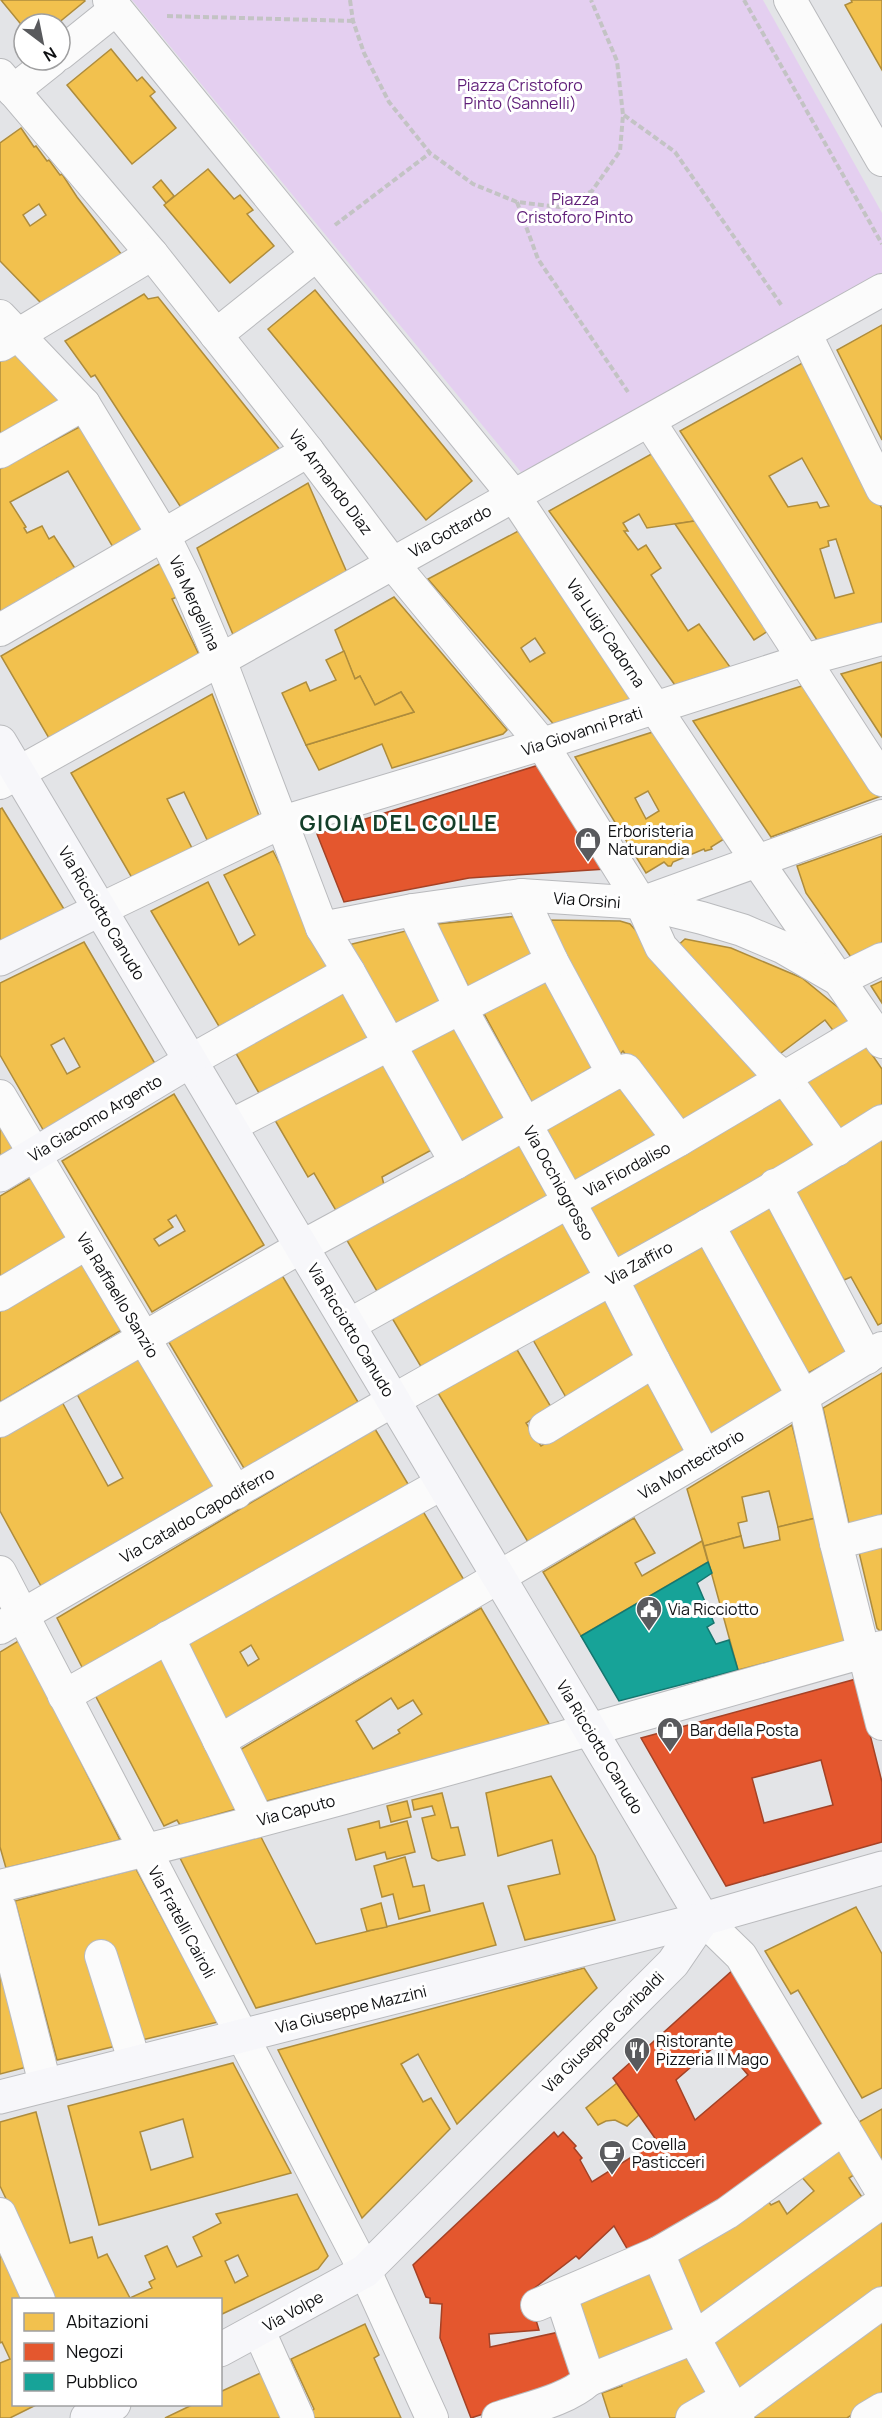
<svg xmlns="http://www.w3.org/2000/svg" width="882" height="2418" viewBox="0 0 882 2418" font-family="Manrope,sans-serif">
  <rect width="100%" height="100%" fill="#e3e4e7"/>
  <path fill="#e4cff0" d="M 132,0 L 763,0 L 882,213 L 882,279 L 525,477 Z"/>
  <g fill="#f2c14e" stroke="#ae8c3c" stroke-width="1.5" fill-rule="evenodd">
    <path d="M 1,0 L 84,0 L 85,1 L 57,24 L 24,24 L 24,28 Z"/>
    <path d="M 851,0 L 882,0 L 882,70 L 845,5 L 852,2 Z"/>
    <path d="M 111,49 L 137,81 L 142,77 L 155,92 L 150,96 L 176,128 L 132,164 L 67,85 Z"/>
    <path d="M 21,128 L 34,147 L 36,146 L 47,161 L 49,160 L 60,175 L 62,174 L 77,197 L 122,255 L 41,303 L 0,261 L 0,143 ZM 39,204 L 46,215 L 30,226 L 23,215 Z"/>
    <path d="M 208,169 L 234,199 L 240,195 L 253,210 L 247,214 L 274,246 L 230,283 L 164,205 Z"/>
    <path d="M 161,180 L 174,196 L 166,203 L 153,187 Z"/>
    <path d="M 315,290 L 472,481 L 426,520 L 268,329 Z"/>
    <path d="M 144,294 L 148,299 L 158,297 L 281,451 L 182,509 L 95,375 L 91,377 L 65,341 Z"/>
    <path d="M 882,325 L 882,440 L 837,350 Z"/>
    <path d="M 13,352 L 69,409 L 0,446 L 0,360 Z"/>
    <path d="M 806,361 L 882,509 L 882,627 L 821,646 L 680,431 ZM 802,458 L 829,506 L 820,508 L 817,502 L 788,507 L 769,476 ZM 836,539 L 854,593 L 835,598 L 820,549 L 829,546 L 828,541 Z"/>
    <path d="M 85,424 L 148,536 L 117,554 L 68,471 L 10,502 L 26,527 L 24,528 L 27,533 L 42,526 L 49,539 L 54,536 L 76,570 L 57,578 L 62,585 L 0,620 L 0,469 Z"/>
    <path d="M 655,452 L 701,520 L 647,528 L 639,514 L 623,523 L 628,531 L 624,531 L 638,550 L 646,545 L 661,568 L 651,575 L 688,631 L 699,624 L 730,667 L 675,685 L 549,511 Z"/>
    <path d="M 308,483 L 348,575 L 234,637 L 197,548 Z"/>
    <path d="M 701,520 L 771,629 L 754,640 L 675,524 Z"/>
    <path d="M 524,528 L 639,701 L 556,727 L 428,579 ZM 535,638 L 545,653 L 530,662 L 521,648 Z"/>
    <path d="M 161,563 L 177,597 L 172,599 L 203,663 L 53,745 L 1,656 Z"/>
    <path d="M 394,597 L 507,730 L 503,734 L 392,768 L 382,744 L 319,770 L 306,745 L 414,712 L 401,692 L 375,705 L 360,676 L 355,679 L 335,630 Z"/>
    <path d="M 344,651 L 355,679 L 360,676 L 375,705 L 401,692 L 414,712 L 306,745 L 282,693 L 306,682 L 310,691 L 336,680 L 326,660 Z"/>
    <path d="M 882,662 L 882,737 L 841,674 Z"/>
    <path d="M 808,684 L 881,796 L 771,837 L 693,721 Z"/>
    <path d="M 212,694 L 261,821 L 211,848 L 184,792 L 167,799 L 195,854 L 135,883 L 71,773 Z"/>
    <path d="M 659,730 L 732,834 L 711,847 L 712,849 L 705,851 L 704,849 L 673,862 L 671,866 L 668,866 L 664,862 L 646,873 L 575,757 ZM 648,791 L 659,811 L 646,819 L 635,798 Z"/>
    <path d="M 2,808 L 67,914 L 0,947 L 0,809 Z"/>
    <path d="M 882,836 L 882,946 L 853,960 L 806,893 L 797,866 Z"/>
    <path d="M 273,851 L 335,969 L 220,1028 L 151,911 L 208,882 L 239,945 L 255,935 L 224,875 Z"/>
    <path d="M 519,916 L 540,958 L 471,992 L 437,924 Z"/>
    <path d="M 544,920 L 620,921 L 630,924 L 768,1077 L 679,1130 L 623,1051 L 616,1059 Z"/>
    <path d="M 418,928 L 456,1001 L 395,1032 L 348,945 Z"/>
    <path d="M 685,939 L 731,948 L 802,978 L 840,1009 L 853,1028 L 839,1038 L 825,1020 L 773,1059 L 675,948 Z"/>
    <path d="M 84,942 L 157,1067 L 45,1133 L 0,1055 L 0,983 ZM 64,1038 L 80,1067 L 67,1074 L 51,1045 Z"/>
    <path d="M 547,972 L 595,1066 L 584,1072 L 588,1079 L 535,1108 L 481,1008 Z"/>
    <path d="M 882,981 L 882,1003 L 871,986 Z"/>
    <path d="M 345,983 L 382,1037 L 263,1100 L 230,1043 Z"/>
    <path d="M 459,1017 L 508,1122 L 460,1148 L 405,1047 Z"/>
    <path d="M 866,1046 L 882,1069 L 882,1114 L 840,1140 L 799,1082 Z"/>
    <path d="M 387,1054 L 437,1147 L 382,1177 L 384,1185 L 338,1214 L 314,1173 L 308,1177 L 272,1115 Z"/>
    <path d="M 625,1078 L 667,1138 L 575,1188 L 543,1125 Z"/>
    <path d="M 783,1085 L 824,1145 L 617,1266 L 585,1204 Z"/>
    <path d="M 174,1094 L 264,1245 L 152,1312 L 62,1161 ZM 176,1215 L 185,1231 L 159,1246 L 154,1239 L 173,1227 L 168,1220 Z"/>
    <path d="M 0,1117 L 18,1149 L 0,1159 Z"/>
    <path d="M 882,1133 L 882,1323 L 878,1325 L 851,1277 L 844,1280 L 789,1187 Z"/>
    <path d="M 523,1135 L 556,1196 L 381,1298 L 345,1237 Z"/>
    <path d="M 34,1176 L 74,1242 L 0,1285 L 0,1196 Z"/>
    <path d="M 772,1199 L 854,1348 L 801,1377 L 722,1226 Z"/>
    <path d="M 566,1216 L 598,1276 L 426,1375 L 392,1318 Z"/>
    <path d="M 707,1234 L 790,1390 L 706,1439 L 626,1283 Z"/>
    <path d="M 84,1261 L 125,1328 L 0,1402 L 0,1311 Z"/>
    <path d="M 280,1272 L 358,1402 L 245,1470 L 167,1339 Z"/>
    <path d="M 606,1296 L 641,1355 L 567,1399 L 532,1338 Z"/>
    <path d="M 516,1348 L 551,1407 L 526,1423 L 541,1446 L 650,1379 L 688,1449 L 528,1542 L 438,1393 Z"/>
    <path d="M 144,1356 L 217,1489 L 41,1586 L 0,1511 L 0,1436 L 62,1402 L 108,1486 L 123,1478 L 77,1394 Z"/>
    <path d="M 882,1373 L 882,1516 L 849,1524 L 823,1408 Z"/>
    <path d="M 792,1425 L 816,1518 L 778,1527 L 769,1491 L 742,1497 L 747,1521 L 738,1523 L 741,1536 L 704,1546 L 687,1489 Z"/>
    <path d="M 375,1429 L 411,1489 L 85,1673 L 57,1618 Z"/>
    <path d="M 421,1508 L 464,1580 L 223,1723 L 184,1644 ZM 251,1645 L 259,1659 L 248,1666 L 240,1652 Z"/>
    <path d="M 634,1518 L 655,1553 L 635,1563 L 642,1576 L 702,1541 L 708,1562 L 581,1636 L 543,1572 Z"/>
    <path d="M 816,1518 L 848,1642 L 738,1670 L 704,1546 L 741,1536 L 744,1548 L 780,1540 L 778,1527 Z"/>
    <path d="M 882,1539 L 882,1633 L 877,1628 L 858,1548 Z"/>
    <path d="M 481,1608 L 551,1727 L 263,1802 L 238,1751 ZM 391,1698 L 398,1709 L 413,1700 L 422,1714 L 398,1730 L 400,1733 L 373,1749 L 356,1721 Z"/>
    <path d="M 20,1640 L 120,1840 L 6,1868 L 0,1847 L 0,1652 Z"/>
    <path d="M 163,1655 L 240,1808 L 180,1825 L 177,1820 L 164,1826 L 94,1693 Z"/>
    <path d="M 551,1776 L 595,1856 L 615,1920 L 525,1940 L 508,1886 L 560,1874 L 552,1840 L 498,1856 L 486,1793 Z"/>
    <path d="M 442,1793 L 451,1828 L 458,1827 L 465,1855 L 438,1861 L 432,1858 L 422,1818 L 435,1815 L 432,1806 L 414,1810 L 412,1800 Z"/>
    <path d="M 407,1801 L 411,1817 L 391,1822 L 387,1806 Z"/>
    <path d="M 379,1821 L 380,1828 L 407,1821 L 415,1852 L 387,1859 L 385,1852 L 356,1860 L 348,1829 Z"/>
    <path d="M 261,1837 L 316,1944 L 483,1903 L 496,1945 L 256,2008 L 180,1858 Z"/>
    <path d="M 405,1857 L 413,1887 L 424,1885 L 430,1911 L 399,1919 L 393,1894 L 382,1897 L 374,1866 Z"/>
    <path d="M 136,1869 L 218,2022 L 57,2060 L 15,1901 Z"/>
    <path d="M 381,1903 L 387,1927 L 367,1931 L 361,1909 Z"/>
    <path d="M 856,1907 L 882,1954 L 882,2088 L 862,2098 L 798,1990 L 791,1994 L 765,1951 Z"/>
    <path d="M 0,1964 L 27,2067 L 0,2074 Z"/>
    <path d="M 584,1968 L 597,1988 L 457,2124 L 418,2054 L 401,2064 L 423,2102 L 431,2098 L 450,2129 L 362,2218 L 278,2050 Z"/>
    <path d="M 233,2063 L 291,2173 L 99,2225 L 68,2106 ZM 183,2119 L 193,2157 L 151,2170 L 140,2132 Z"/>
    <path d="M 617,2083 L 639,2115 L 627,2126 L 615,2120 L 606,2121 L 598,2125 L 586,2108 Z"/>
    <path d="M 882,2109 L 882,2166 L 857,2123 Z"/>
    <path d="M 36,2112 L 70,2243 L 92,2237 L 98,2258 L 107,2254 L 130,2298 L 152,2288 L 149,2282 L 155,2279 L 145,2256 L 167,2246 L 177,2267 L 202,2256 L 193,2237 L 221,2223 L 216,2214 L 297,2194 L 328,2256 L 318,2269 L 220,2315 L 220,2300 L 54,2300 L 0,2186 L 0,2122 ZM 238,2255 L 248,2276 L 235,2283 L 225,2261 Z"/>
    <path d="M 840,2147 L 857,2173 L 849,2178 L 868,2206 L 700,2320 L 674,2256 L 768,2201 L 771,2205 L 779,2201 L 787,2214 L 814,2191 L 799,2174 Z"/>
    <path d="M 882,2218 L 882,2289 L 742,2399 L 706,2334 Z"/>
    <path d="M 0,2238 L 28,2300 L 14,2300 L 14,2404 L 38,2404 L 10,2418 L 0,2418 L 0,2363 L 10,2359 L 2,2342 L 0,2343 Z"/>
    <path d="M 652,2269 L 685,2336 L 593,2366 L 571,2305 Z"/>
    <path d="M 882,2308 L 882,2395 L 847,2418 L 752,2418 Z"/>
    <path d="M 365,2324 L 379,2355 L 374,2358 L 401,2418 L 308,2418 L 306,2415 L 314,2409 L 291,2359 Z"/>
    <path d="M 692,2351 L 719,2396 L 682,2418 L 610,2418 L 602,2393 L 622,2386 L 618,2377 L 635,2371 L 638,2378 Z"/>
    <path d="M 267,2370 L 289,2418 L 165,2418 L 194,2404 L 220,2404 L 220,2392 Z"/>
  </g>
  <g fill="#e4572e" stroke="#a44226" stroke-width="1.5" fill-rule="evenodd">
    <path d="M 539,765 L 605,869 L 469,878 L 344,902 L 317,834 Z"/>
    <path d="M 856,1679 L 882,1782 L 882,1842 L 726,1886 L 641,1738 ZM 821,1760 L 833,1805 L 764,1823 L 752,1778 Z"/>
    <path d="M 734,1969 L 831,2127 L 633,2259 L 614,2226 L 579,2259 L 576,2256 L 528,2293 L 539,2330 L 489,2334 L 490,2347 L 564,2331 L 578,2383 L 471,2418 L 440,2338 L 442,2304 L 430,2303 L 430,2298 L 426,2297 L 413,2265 L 554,2132 L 558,2137 L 563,2132 L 576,2146 L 574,2148 L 582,2158 L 580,2160 L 592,2182 L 657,2141 L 613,2078 ZM 720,2042 L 748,2075 L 695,2120 L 676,2080 Z"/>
  </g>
  <path fill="#17a398" stroke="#157770" stroke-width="1.5" d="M 708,1562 L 712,1573 L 697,1583 L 714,1623 L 707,1627 L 716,1644 L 729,1640 L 738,1670 L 619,1701 L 581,1636 Z"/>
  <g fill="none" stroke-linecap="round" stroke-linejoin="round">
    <g stroke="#b9babd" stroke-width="34">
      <g id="street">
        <path d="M 109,0 L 514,496 L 757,861 L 839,980 L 882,959"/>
        <path d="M 790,0 L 882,160"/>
        <path d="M 60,54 L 116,9"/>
        <path d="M 0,75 L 152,254 L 308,451 L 393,564 L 542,744 L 641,903 L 661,947 L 768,1064 L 784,1077 L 837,1150"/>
        <path d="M 13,91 L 52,60"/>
        <path d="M 0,316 L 84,404 L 164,536 L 187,582 L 220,660 L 322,928 L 349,972 L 456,1163"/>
        <path d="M 805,333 L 882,489"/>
        <path d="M 216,335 L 316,255"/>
        <path d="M 1,345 L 152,254"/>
        <path d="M 649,421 L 882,780"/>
        <path d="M 0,452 L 84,404"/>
        <path d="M 0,630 L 308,451"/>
        <path d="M 0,783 L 882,290"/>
        <path d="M 521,895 L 552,961 L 613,1074 L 626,1070 L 679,1140"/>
        <path d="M 641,903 L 882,816"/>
        <path d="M 99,910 L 282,822 L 542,744 L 804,660 L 882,639"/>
        <path d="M 413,910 L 460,1007 L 612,1279 L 654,1361 L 705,1456"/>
        <path d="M 322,928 L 413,910 L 521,895 L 641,903 L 702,918 L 742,930 L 782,947 L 839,980 L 882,1042"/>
        <path d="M 190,1061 L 349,972"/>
        <path d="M 0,1096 L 236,1493"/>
        <path d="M 230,1126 L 552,961"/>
        <path d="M 775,1185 L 867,1358"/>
        <path d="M 708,1225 L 803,1396 L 836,1543 L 882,1724"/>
        <path d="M 0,1295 L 87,1243"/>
        <path d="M 349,1325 L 679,1140 L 871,1026"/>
        <path d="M 0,1421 L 301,1247 L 456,1163 L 613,1074"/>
        <path d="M 545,1428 L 654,1361"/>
        <path d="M 836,1543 L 882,1531"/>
        <path d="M 0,1572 L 365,2271 L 432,2418"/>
        <path d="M 0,1628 C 132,1553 262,1475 394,1400 C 557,1307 724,1222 882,1121"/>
        <path d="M 168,1637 L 258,1820"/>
        <path d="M 64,1696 L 443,1483"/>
        <path d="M 219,1741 L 705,1456 L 882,1348"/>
        <path d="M 0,1886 C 296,1816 589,1729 882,1647"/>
        <path d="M 0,1908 L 45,2084"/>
        <path d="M 703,1919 L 741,1956 L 882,2192"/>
        <path d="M 101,1956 L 135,2063"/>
        <path d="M 0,2214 L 39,2300"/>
        <path d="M 658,2253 L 694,2338 L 738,2418"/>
        <path d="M 561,2296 L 589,2380"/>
        <path d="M 537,2305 L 658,2253 L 727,2213 L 844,2128"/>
        <path d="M 259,2331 L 298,2418"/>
        <path d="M 735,2411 L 882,2303"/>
        <path d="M 498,2418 C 527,2408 566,2401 589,2380 L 694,2338 L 882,2202"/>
        <path d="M 692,2418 L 727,2398"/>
        <path d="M 867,2418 L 882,2409"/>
      </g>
    </g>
    <g stroke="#b9babd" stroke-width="35">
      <g id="secondary">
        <path d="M 0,742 L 703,1919"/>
        <path d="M 0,959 L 99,910"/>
        <path d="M 0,1175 L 190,1061"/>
        <path d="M 0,2097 L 703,1919 L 882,1868"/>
        <path d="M 220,2350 L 365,2271 L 673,1963 L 703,1919"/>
        <path d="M 87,2418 L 114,2404"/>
      </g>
    </g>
    <g stroke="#c3c3c4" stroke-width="4" stroke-dasharray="6 3" stroke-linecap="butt">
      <path d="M 350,0 L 353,21 L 364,53 L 389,102 L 430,153 L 473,184 L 517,202 L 559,207 L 592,191 L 620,151 L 623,115 L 617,61 L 591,0"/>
      <path d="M 744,0 L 882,244"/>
      <path d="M 167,16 L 353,21"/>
      <path d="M 624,115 L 675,152 L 782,306"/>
      <path d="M 517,202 L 538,259 L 628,392"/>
      <path d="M 335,225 L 430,153"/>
    </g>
    <use href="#street" stroke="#fbfbfb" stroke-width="32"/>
    <use href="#secondary" stroke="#f7f7fa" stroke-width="33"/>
  </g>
  <defs>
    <g id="shop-pin" transform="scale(1.35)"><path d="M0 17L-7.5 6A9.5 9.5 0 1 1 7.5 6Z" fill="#595a5d" stroke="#fff"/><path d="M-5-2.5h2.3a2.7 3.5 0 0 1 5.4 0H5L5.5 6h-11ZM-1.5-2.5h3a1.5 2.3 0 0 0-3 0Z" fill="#fff"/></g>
    <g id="civic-pin" transform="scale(1.35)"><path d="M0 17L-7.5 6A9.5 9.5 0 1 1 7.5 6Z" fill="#595a5d" stroke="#fff"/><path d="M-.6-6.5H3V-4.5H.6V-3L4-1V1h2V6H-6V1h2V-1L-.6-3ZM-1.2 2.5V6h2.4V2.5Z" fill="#fff"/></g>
    <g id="restaurant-pin" transform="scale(1.35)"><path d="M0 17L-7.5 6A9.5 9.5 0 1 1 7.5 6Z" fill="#595a5d" stroke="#fff"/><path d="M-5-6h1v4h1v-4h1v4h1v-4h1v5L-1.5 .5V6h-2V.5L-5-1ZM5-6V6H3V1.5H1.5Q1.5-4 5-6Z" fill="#fff"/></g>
    <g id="cafe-pin" transform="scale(1.35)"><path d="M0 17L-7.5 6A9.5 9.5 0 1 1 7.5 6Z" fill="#595a5d" stroke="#fff"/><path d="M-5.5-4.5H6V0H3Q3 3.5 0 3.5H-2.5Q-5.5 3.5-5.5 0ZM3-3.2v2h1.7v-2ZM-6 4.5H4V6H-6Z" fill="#fff"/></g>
  </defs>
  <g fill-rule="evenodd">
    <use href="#shop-pin" x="588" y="840"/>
    <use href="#civic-pin" x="649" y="1609"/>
    <use href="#shop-pin" x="670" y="1730"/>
    <use href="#restaurant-pin" x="637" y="2050"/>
    <use href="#cafe-pin" x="612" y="2153"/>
  </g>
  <g text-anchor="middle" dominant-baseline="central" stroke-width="6" stroke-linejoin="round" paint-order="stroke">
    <g font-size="16" fill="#5f1d78" stroke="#fff">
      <text x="520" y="85">Piazza Cristoforo<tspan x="520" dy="18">Pinto (Sannelli)</tspan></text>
      <text x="575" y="199">Piazza<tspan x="575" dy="18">Cristoforo Pinto</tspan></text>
    </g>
    <g font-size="16" fill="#0f1012" stroke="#fff">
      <text transform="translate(331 482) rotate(53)">Via Armando Diaz</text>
      <text transform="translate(450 531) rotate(-29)">Via Gottardo</text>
      <text transform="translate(195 603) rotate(66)">Via Mergellina</text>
      <text transform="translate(606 633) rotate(56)">Via Luigi Cadorna</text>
      <text transform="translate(582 731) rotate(-18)">Via Giovanni Prati</text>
      <text transform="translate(587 900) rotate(4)">Via Orsini</text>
      <text transform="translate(102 913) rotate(59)">Via Ricciotto Canudo</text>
      <text transform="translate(95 1118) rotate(-31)">Via Giacomo Argento</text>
      <text transform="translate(627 1169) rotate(-29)">Via Fiordaliso</text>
      <text transform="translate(559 1183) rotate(61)">Via Occhiogrosso</text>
      <text transform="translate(639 1263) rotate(-29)">Via Zaffiro</text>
      <text transform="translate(118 1295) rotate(59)">Via Raffaello Sanzio</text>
      <text transform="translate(351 1330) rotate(59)">Via Ricciotto Canudo</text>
      <text transform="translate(691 1464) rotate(-31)">Via Montecitorio</text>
      <text transform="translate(197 1515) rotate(-30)">Via Cataldo Capodiferro</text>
      <text transform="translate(600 1747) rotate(59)">Via Ricciotto Canudo</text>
      <text transform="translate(296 1810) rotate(-15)">Via Caputo</text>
      <text transform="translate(182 1922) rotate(62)">Via Fratelli Cairoli</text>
      <text transform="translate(351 2009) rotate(-14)">Via Giuseppe Mazzini</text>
      <text transform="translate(603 2032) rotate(-45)">Via Giuseppe Garibaldi</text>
      <text transform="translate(293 2311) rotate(-29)">Via Volpe</text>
    </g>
    <g font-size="16" fill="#0f1012" stroke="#fff" text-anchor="start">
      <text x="608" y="831">Erboristeria<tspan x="608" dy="18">Naturandia</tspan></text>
      <text x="668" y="1609">Via Ricciotto</text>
      <text x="690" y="1730">Bar della Posta</text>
      <text x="656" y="2041">Ristorante<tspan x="656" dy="18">Pizzeria Il Mago</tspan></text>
      <text x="632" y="2144">Covella<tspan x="632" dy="18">Pasticceri</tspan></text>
    </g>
    <g font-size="22" font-weight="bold" letter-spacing="1.5" fill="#143f2a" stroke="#fff">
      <text x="399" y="823">GIOIA DEL COLLE</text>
    </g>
  </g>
  <rect x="12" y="2298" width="210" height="108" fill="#ffffff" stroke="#9f9fa0" stroke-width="1.5"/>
  <rect x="24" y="2313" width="30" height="18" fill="#f2c14e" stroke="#9f9fa0" stroke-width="1.5"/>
  <text x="66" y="2328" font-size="18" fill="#0f1012">Abitazioni</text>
  <rect x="24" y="2343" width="30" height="18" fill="#e4572e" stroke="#9f9fa0" stroke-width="1.5"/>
  <text x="66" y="2358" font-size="18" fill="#0f1012">Negozi</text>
  <rect x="24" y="2373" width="30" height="18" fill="#17a398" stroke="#9f9fa0" stroke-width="1.5"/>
  <text x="66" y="2388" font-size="18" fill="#0f1012">Pubblico</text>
  <g transform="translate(42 42) rotate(148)"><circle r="28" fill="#ffffff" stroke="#9f9fa0" stroke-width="1.5"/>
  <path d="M0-4.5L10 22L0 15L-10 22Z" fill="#595a5d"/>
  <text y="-9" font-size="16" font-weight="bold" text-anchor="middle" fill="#0f1012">N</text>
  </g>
</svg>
